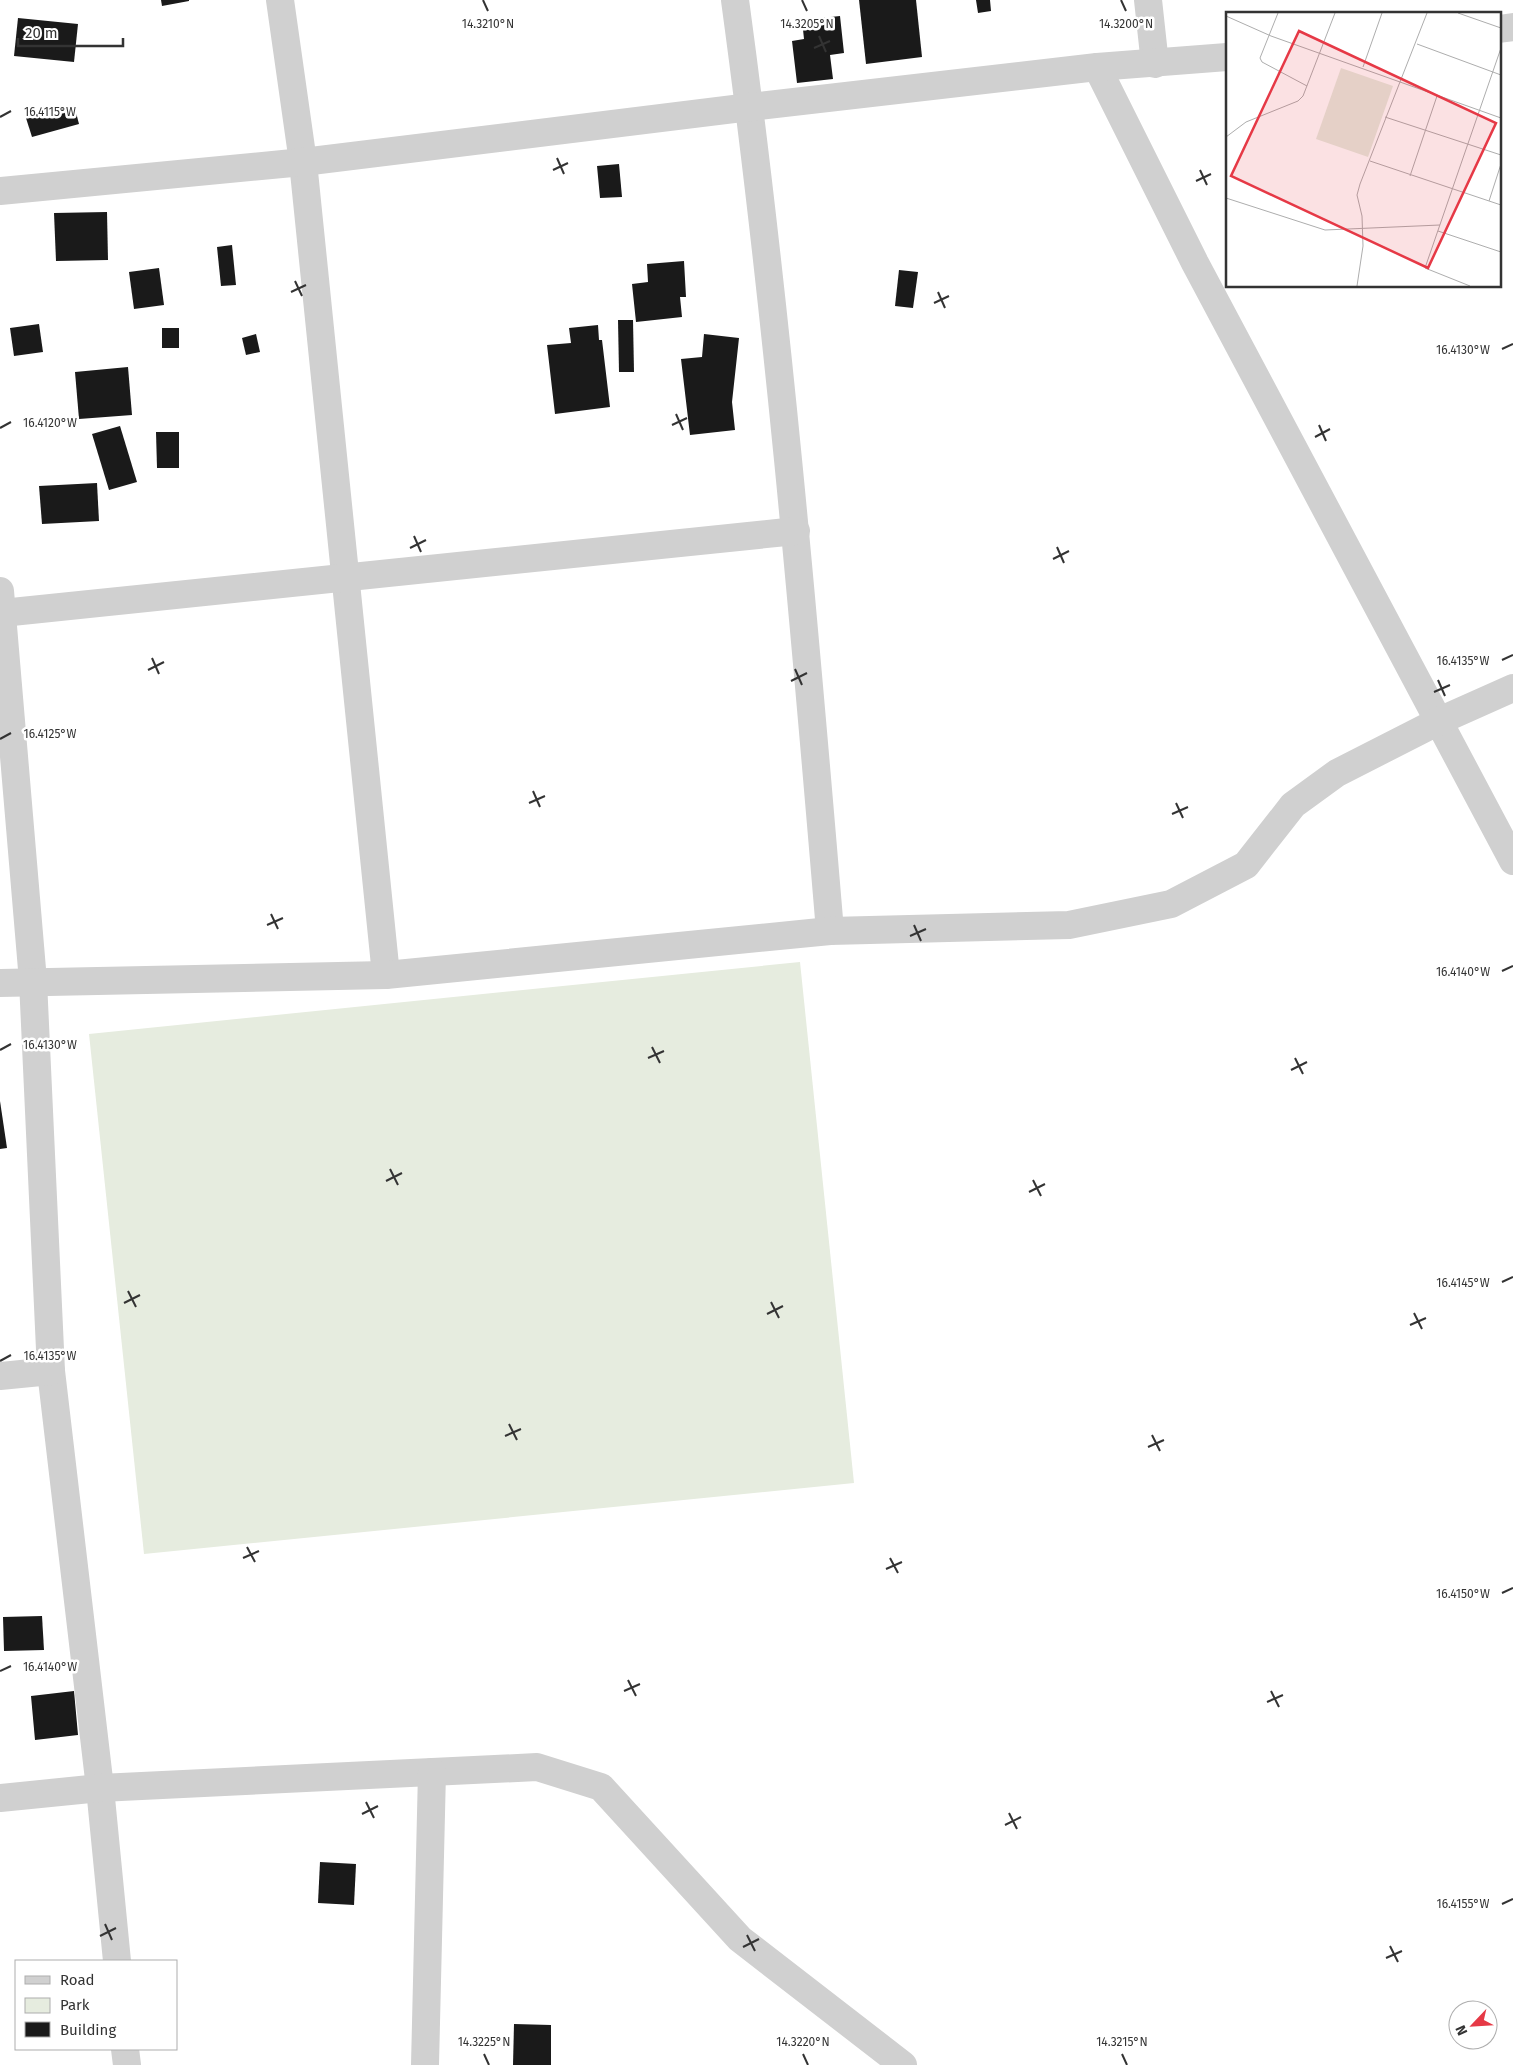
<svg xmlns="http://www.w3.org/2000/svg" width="1513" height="2065" viewBox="0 0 1513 2065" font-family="'Fira Sans',sans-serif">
  <rect width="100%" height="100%" fill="#fff"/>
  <path fill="#e6ecdf" d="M 800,962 L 854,1483 L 144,1554 L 89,1034 Z"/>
  <g fill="#1a1a1a">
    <path d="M 161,0 L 189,0 L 189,1 L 162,6 Z"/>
    <path d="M 859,0 L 916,0 L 922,57 L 866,64 Z"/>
    <path d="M 976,0 L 990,0 L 991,11 L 978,13 Z"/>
    <path d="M 840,16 L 844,53 L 830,55 L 833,79 L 797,83 L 792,41 L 804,39 L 802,20 Z"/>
    <path d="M 18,18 L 78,24 L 74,62 L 14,56 Z"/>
    <path d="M 74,105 L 79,124 L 32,137 L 26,118 Z"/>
    <path d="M 619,164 L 622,197 L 600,198 L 597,166 Z"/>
    <path d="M 107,212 L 108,260 L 56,261 L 54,213 Z"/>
    <path d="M 232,245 L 236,285 L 221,286 L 217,247 Z"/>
    <path d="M 684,261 L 686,297 L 680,297 L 682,317 L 636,322 L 632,284 L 648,282 L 647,264 Z"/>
    <path d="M 159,268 L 164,305 L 134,309 L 129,272 Z"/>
    <path d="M 899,270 L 918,272 L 913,308 L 895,306 Z"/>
    <path d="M 618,320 L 633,320 L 634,372 L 619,372 Z"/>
    <path d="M 39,324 L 43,352 L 14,356 L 10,328 Z"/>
    <path d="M 598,325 L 599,340 L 602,340 L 610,407 L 555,414 L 547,345 L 571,343 L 569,328 Z"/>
    <rect x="162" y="328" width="17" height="20"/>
    <path d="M 256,334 L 260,352 L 246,355 L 242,338 Z"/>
    <path d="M 704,334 L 739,338 L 732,402 L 735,430 L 690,435 L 681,359 L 702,357 Z"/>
    <path d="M 128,367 L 132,415 L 79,419 L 75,372 Z"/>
    <path d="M 120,426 L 137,482 L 109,490 L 92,434 Z"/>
    <path d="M 156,432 L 179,432 L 179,468 L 157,468 Z"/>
    <path d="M 97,483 L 99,521 L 42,524 L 39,486 Z"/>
    <path d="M 0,1101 L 7,1148 L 0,1149 Z"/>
    <path d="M 42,1616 L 44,1650 L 4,1651 L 3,1617 Z"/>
    <path d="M 74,1691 L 78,1735 L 35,1740 L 31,1696 Z"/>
    <path d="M 320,1862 L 356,1864 L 354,1905 L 318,1903 Z"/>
    <path d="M 514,2024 L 551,2025 L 551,2065 L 513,2065 Z"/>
  </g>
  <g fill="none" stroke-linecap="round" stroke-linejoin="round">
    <g stroke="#d0d0d0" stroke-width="28">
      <path d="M 280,0 L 303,162 L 386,975"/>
      <path d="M 735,0 C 777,309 804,620 830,931"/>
      <path d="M 1148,0 L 1155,64"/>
      <path d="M 1499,29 L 1513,27"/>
      <path d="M 1097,67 L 1195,263 L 1513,861"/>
      <path d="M 0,191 L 303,162 L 750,107 L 1097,67 L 1227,57"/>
      <path d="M 0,591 L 33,981 L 51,1371 L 100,1788 L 117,1961"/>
      <path d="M 2,613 L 796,531"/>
      <path d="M 0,983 L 386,975 L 830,931 L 1069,925 L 1171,904 L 1246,865 L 1293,805 L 1337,773 L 1439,721 L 1513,688"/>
      <path d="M 0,1376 L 51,1371"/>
      <path d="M 0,1798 L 100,1788 L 537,1767 L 601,1787 L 740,1939 L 903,2065"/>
      <path d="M 125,2049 L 127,2065"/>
      <path d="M 425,2065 L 432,1772"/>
    </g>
  </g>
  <path fill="none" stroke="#333" stroke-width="2" d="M 483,0 L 488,11M 802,0 L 807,11M 1121,0 L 1126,11M 819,36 L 826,52M 814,48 L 830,41M 0,117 L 11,111M 557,158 L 564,174M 553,170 L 568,163M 1200,170 L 1207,185M 1196,181 L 1211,174M 295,281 L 302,296M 291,292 L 306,285M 938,292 L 945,308M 934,303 L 949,296M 1502,349 L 1513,344M 676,414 L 683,430M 672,425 L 687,418M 1319,425 L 1326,441M 0,428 L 11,422M 1315,437 L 1330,429M 414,536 L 421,552M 1057,547 L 1064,563M 410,548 L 426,540M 1053,559 L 1069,551M 152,658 L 159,674M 1502,660 L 1513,655M 795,669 L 802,685M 148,670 L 164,662M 1438,680 L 1445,696M 791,681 L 807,673M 1434,692 L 1450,685M 0,739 L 11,733M 533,791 L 540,807M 529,803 L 545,796M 1176,803 L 1183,818M 1172,814 L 1188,807M 271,914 L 278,929M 267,925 L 283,918M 914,925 L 921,941M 910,936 L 926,929M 1502,971 L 1513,966M 652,1047 L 660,1063M 0,1050 L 11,1044M 648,1058 L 664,1051M 1295,1058 L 1303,1074M 1291,1070 L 1307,1062M 390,1169 L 398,1185M 1033,1180 L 1041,1196M 386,1181 L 402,1173M 1029,1192 L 1045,1184M 1502,1282 L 1513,1277M 128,1291 L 136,1307M 771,1302 L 779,1318M 124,1303 L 140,1295M 1414,1313 L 1422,1329M 767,1314 L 783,1306M 1410,1325 L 1426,1318M 0,1361 L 11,1355M 509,1424 L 517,1440M 1152,1435 L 1160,1451M 505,1436 L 521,1429M 1148,1447 L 1164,1440M 247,1547 L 255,1562M 243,1558 L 259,1551M 890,1558 L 898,1573M 886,1569 L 902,1562M 1502,1593 L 1513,1588M 0,1671 L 11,1666M 628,1680 L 636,1696M 624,1691 L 640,1684M 1271,1691 L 1279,1707M 1267,1702 L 1283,1695M 366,1802 L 374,1818M 1009,1813 L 1017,1829M 362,1814 L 378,1806M 1005,1825 L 1021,1817M 1502,1904 L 1513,1899M 105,1924 L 112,1940M 747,1935 L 755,1951M 100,1936 L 116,1928M 1390,1946 L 1398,1962M 743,1947 L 759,1939M 1386,1958 L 1402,1951M 484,2054 L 489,2065M 803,2054 L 808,2065M 1122,2054 L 1127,2065"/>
  <g transform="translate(1226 12)">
    <rect width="275" height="275" fill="#fff"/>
    <path d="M 115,56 L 167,74 L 142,145 L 90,127 Z" fill="#e6ecdf"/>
    <path fill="none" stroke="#adadad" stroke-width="1" d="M 52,1 L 34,46 L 36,50 L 81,74M 232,1 L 275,16M 0,4 L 45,24 L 275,106M 191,32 L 275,63M 137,55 L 156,1M 159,105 L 275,143M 0,125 L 20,110 L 72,89 L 77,84 L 109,1M 144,149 L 275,193M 184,164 L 211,84M 0,186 L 99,218 L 214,213M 263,189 L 275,152M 212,219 L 275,240M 131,274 L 137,234 L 136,204 L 131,183 L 134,172 L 201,1M 244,274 L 199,256 L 275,36"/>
    <path fill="#e63946" fill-opacity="0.15" stroke="#e63946" stroke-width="2.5" d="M 73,19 L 270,111 L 202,256 L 5,164 Z"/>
    <rect width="275" height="275" fill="none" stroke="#333" stroke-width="2.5"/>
  </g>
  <g font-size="12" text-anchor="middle" fill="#333" stroke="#fff" stroke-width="5" stroke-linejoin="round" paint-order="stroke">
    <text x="807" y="28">14.3205°N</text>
    <text x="1126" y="28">14.3200°N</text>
    <text x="488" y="28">14.3210°N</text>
    <text x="50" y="116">16.4115°W</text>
    <text x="1463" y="354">16.4130°W</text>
    <text x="50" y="427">16.4120°W</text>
    <text x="1463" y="665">16.4135°W</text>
    <text x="50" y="738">16.4125°W</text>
    <text x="1463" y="976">16.4140°W</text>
    <text x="50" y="1049">16.4130°W</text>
    <text x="1463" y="1287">16.4145°W</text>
    <text x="50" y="1360">16.4135°W</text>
    <text x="1463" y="1598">16.4150°W</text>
    <text x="50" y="1671">16.4140°W</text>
    <text x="1463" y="1908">16.4155°W</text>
    <text x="484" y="2046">14.3225°N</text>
    <text x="803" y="2046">14.3220°N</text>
    <text x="1122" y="2046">14.3215°N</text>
  </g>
  <rect x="15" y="1960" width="162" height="90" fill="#ffffff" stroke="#adadad"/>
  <rect x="25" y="1976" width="25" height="8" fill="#d0d0d0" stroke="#adadad"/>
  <text x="60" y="1985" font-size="15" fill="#333333">Road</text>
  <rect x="25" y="1998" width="25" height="15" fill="#e6ecdf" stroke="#adadad"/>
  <text x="60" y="2010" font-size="15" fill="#333333">Park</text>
  <rect x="25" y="2022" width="25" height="15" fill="#1a1a1a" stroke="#adadad"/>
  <text x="60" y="2035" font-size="15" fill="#333333">Building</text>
  <g transform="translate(1473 2025) rotate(245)"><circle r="24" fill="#ffffff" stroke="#adadad"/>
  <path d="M0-4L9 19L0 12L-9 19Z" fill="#e63946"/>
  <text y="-8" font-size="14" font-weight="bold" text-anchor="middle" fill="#333333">N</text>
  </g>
  <path d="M18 38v8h105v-8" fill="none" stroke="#333333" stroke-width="2.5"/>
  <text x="25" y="38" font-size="15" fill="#333333" stroke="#ffffff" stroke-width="4" paint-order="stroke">20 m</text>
</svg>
